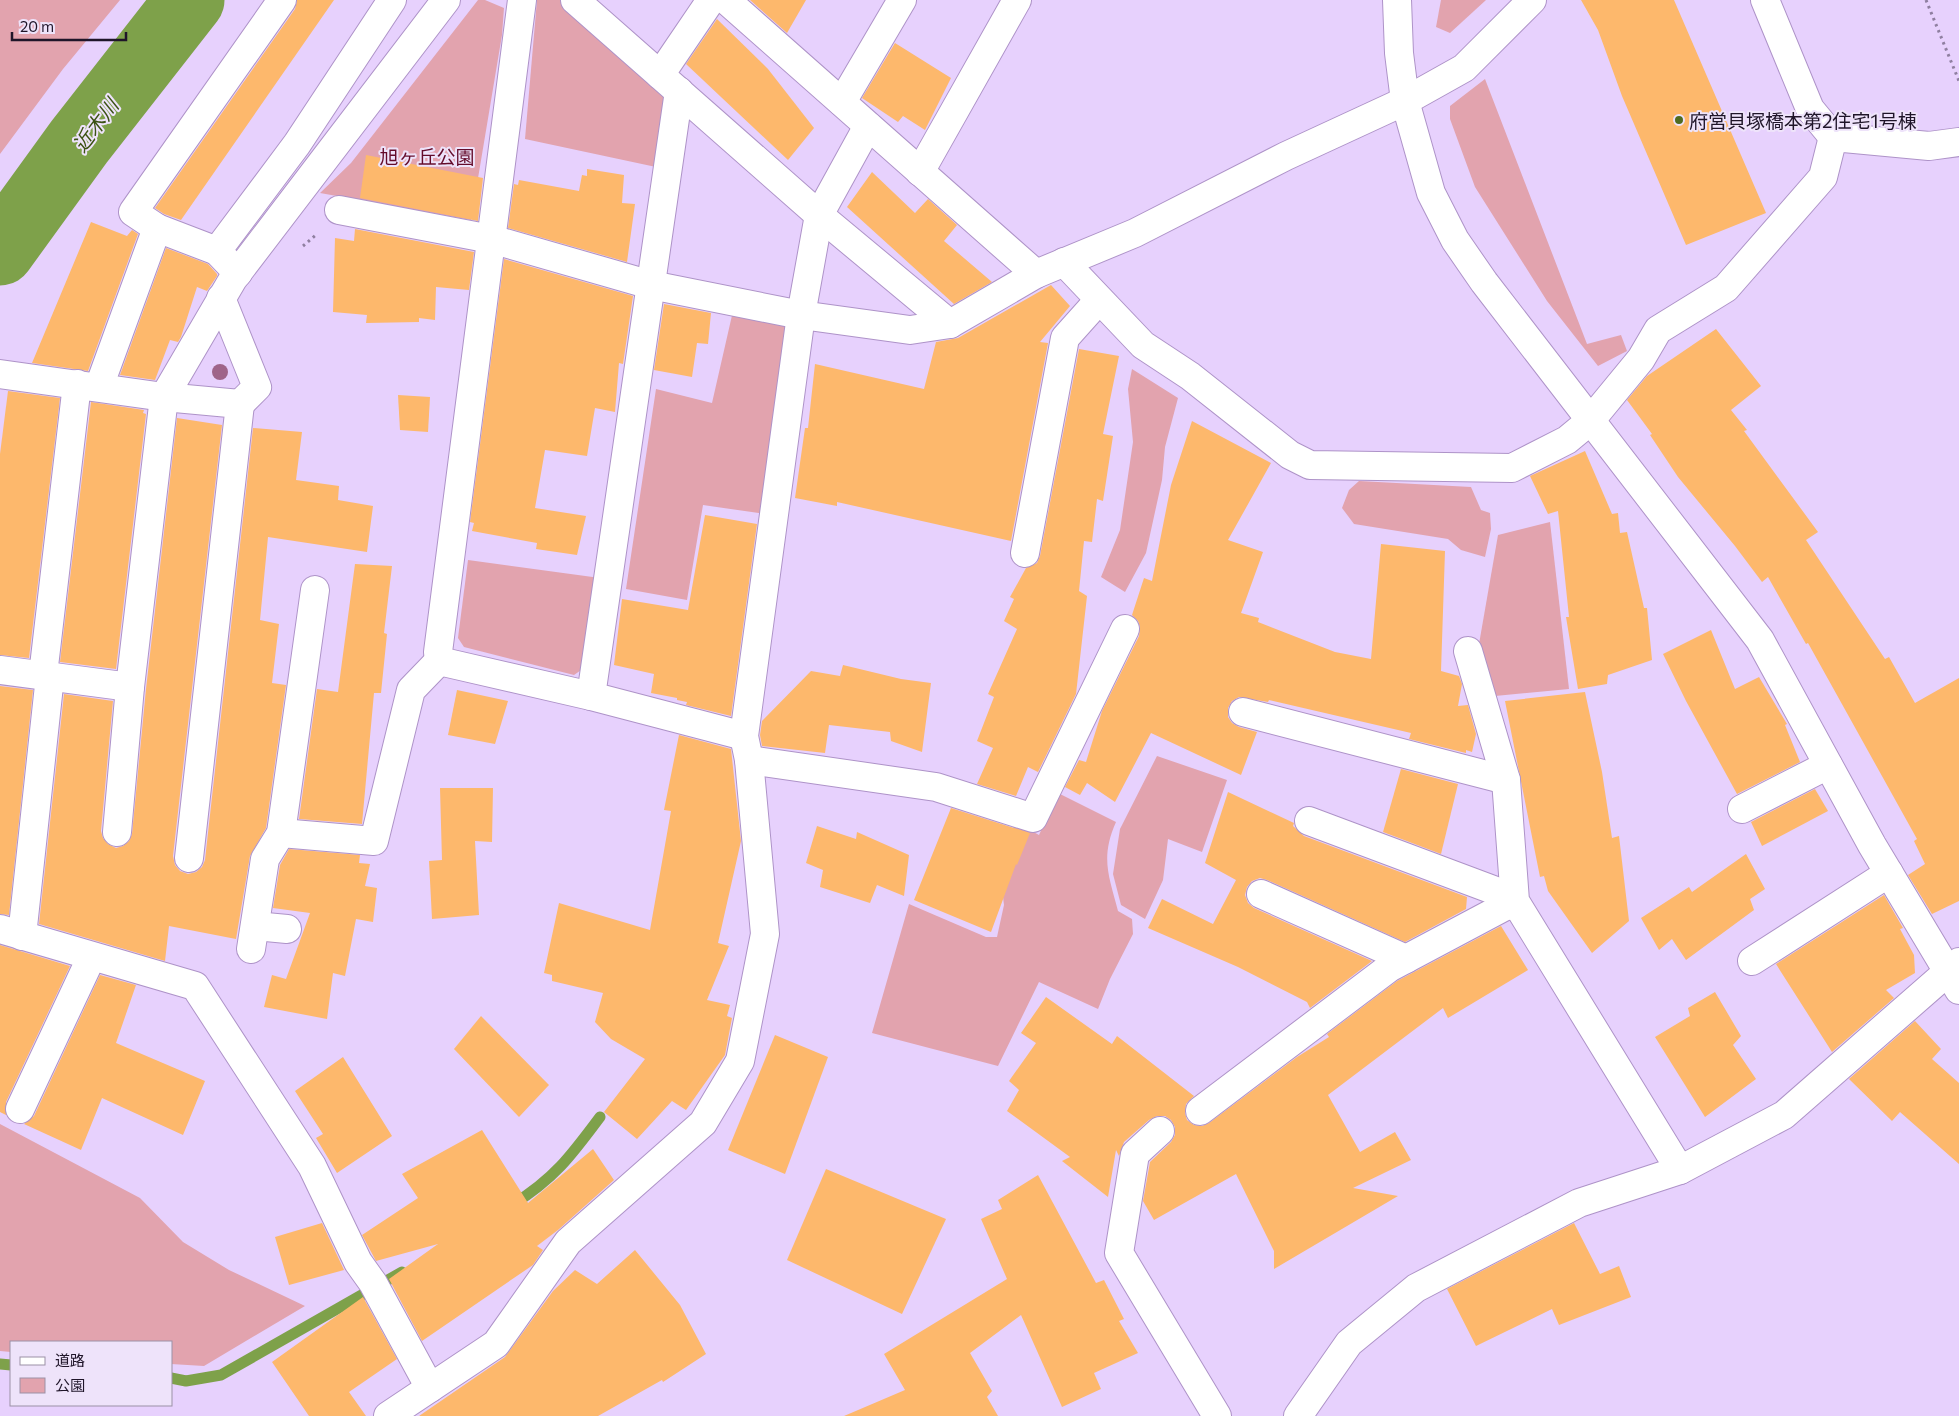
<svg xmlns="http://www.w3.org/2000/svg" width="1959" height="1416" viewBox="0 0 1959 1416" font-family="Commissioner,'Noto Sans JP',sans-serif">
  <rect width="100%" height="100%" fill="#e7d1fd"/>
  <g fill="#e2a3ae">
    <path d="M 0,0 L 120,0 L 63,69 L 0,154 Z"/>
    <path d="M 478,0 L 485,0 L 504,8 L 502,35 L 471,220 L 320,193 L 351,163 Z"/>
    <path d="M 537,0 L 560,0 L 666,99 L 656,167 L 525,139 Z"/>
    <path d="M 1441,0 L 1486,0 L 1450,33 L 1436,27 Z"/>
    <path d="M 1485,79 L 1587,344 L 1621,335 L 1627,351 L 1598,366 L 1547,301 L 1475,187 L 1450,119 L 1450,106 Z"/>
    <path d="M 733,311 L 792,322 L 765,514 L 703,505 L 687,600 L 626,589 L 656,389 L 712,403 Z"/>
    <path d="M 1132,369 L 1178,398 L 1165,447 L 1162,480 L 1146,553 L 1125,592 L 1101,577 L 1120,530 L 1133,442 L 1128,389 Z"/>
    <path d="M 1359,481 L 1471,487 L 1481,510 L 1490,513 L 1491,529 L 1485,557 L 1461,550 L 1448,539 L 1354,524 L 1342,508 L 1349,490 Z"/>
    <path d="M 1550,522 L 1569,689 L 1495,696 L 1479,644 L 1498,535 Z"/>
    <path d="M 468,560 L 600,578 L 584,668 L 574,675 L 464,647 L 458,638 Z"/>
    <path d="M 1157,756 L 1227,780 L 1202,852 L 1168,839 L 1163,880 L 1145,919 L 1121,905 L 1113,874 L 1120,829 Z"/>
    <path d="M 1058,793 L 1116,822 C 1100,858 1109,876 1118,911 L 1132,919 L 1133,934 L 1110,979 L 1098,1009 L 1039,982 L 998,1066 L 872,1033 L 909,904 L 986,937 L 997,937 L 1004,905 L 1000,873 L 1015,822 L 1039,835 Z"/>
    <path d="M 0,1124 L 140,1198 L 183,1242 L 229,1270 L 305,1306 L 204,1366 L 171,1364 L 171,1342 L 11,1342 L 11,1352 L 0,1351 Z"/>
  </g>
  <g fill="none" stroke-linecap="round" stroke-linejoin="round">
    <g stroke="#7ea14a" stroke-width="11">
      <path d="M 512,1205 C 554,1179 571,1156 600,1117"/>
      <path d="M 0,1364 L 11,1365"/>
      <path d="M 171,1378 L 186,1381 L 221,1375 L 402,1272"/>
    </g>
    <path stroke="#7ea14a" stroke-width="69" d="M 0,251 L 79,142 L 190,0"/>
  </g>
  <g fill="#fdb86c">
    <path d="M 297,0 L 334,0 L 181,220 L 164,214 L 155,208 L 295,9 Z"/>
    <path d="M 750,0 L 806,0 L 787,33 Z"/>
    <path d="M 1581,0 L 1674,0 L 1766,213 L 1686,245 L 1622,96 L 1598,30 Z"/>
    <path d="M 717,19 L 768,69 L 814,128 L 788,160 L 686,64 Z"/>
    <path d="M 895,43 L 951,78 L 925,130 L 903,116 L 898,122 L 862,98 Z"/>
    <path d="M 366,155 L 483,178 L 478,221 L 360,198 Z"/>
    <path d="M 587,169 L 624,175 L 622,203 L 635,204 L 627,262 L 508,228 L 514,184 L 518,185 L 519,180 L 579,191 L 582,175 L 587,176 Z"/>
    <path d="M 872,172 L 915,213 L 928,199 L 957,225 L 944,241 L 992,282 L 954,304 L 847,207 Z"/>
    <path d="M 91,222 L 127,236 L 132,230 L 138,234 L 88,371 L 32,363 Z"/>
    <path d="M 355,229 L 474,252 L 469,290 L 436,287 L 435,320 L 419,318 L 419,322 L 366,323 L 367,315 L 333,312 L 335,238 L 354,241 Z"/>
    <path d="M 166,248 L 208,264 L 217,274 L 217,276 L 207,291 L 197,287 L 181,337 L 178,342 L 170,340 L 155,380 L 120,375 Z"/>
    <path d="M 504,259 L 633,296 L 623,364 L 619,363 L 615,412 L 595,408 L 587,456 L 545,450 L 535,508 L 586,516 L 577,555 L 536,549 L 537,543 L 472,531 L 474,523 L 470,522 Z"/>
    <path d="M 1051,285 L 1070,306 L 1040,342 L 1048,343 L 1011,541 L 837,502 L 837,506 L 795,498 L 805,428 L 808,428 L 815,364 L 924,389 L 936,342 L 958,338 Z"/>
    <path d="M 664,304 L 711,313 L 708,344 L 697,343 L 692,377 L 654,370 Z"/>
    <path d="M 1716,329 L 1761,386 L 1731,410 L 1747,430 L 1744,431 L 1818,532 L 1806,540 L 1885,659 L 1889,657 L 1915,703 L 1959,678 L 1959,901 L 1932,914 L 1908,875 L 1925,864 L 1914,841 L 1917,839 L 1808,643 L 1806,644 L 1768,577 L 1762,582 L 1735,546 L 1678,477 L 1650,435 L 1652,434 L 1627,400 L 1647,376 Z"/>
    <path d="M 1079,349 L 1119,356 L 1103,434 L 1113,436 L 1103,501 L 1097,499 L 1092,542 L 1084,541 L 1079,591 L 1087,596 L 1076,694 L 1038,772 L 1028,767 L 1016,796 L 977,784 L 993,748 L 977,741 L 994,697 L 988,694 L 1017,629 L 1004,621 L 1014,599 L 1010,597 L 1026,568 L 1037,563 L 1040,556 Z"/>
    <path d="M 8,391 L 60,398 L 29,658 L 0,655 L 0,454 Z"/>
    <path d="M 398,395 L 430,397 L 428,432 L 400,430 Z"/>
    <path d="M 91,402 L 144,410 L 143,413 L 146,414 L 116,669 L 60,662 Z"/>
    <path d="M 177,418 L 222,425 L 173,856 L 175,865 L 180,871 L 188,874 L 196,872 L 202,867 L 205,860 L 253,428 L 302,432 L 296,480 L 339,486 L 338,500 L 373,506 L 367,552 L 268,537 L 260,620 L 279,624 L 272,683 L 286,685 L 266,828 L 250,856 L 236,939 L 169,926 L 165,961 L 39,924 L 64,694 L 113,701 L 101,831 L 103,838 L 108,844 L 116,848 L 123,846 L 129,841 L 132,834 L 146,689 Z"/>
    <path d="M 1192,421 L 1271,463 L 1228,540 L 1263,552 L 1241,613 L 1259,618 L 1258,622 L 1335,652 L 1371,659 L 1381,544 L 1445,551 L 1441,671 L 1459,676 L 1462,684 L 1458,706 L 1468,705 L 1476,734 L 1472,752 L 1466,750 L 1466,753 L 1409,739 L 1411,733 L 1269,700 L 1268,702 L 1239,697 L 1232,701 L 1228,708 L 1228,717 L 1232,723 L 1239,727 L 1257,732 L 1241,775 L 1151,733 L 1115,802 L 1087,783 L 1080,795 L 1065,787 L 1079,760 L 1086,762 L 1102,711 L 1139,636 L 1140,627 L 1138,621 L 1132,615 L 1144,578 L 1152,581 L 1171,485 Z"/>
    <path d="M 1585,451 L 1612,514 L 1618,513 L 1620,533 L 1627,532 L 1644,608 L 1647,608 L 1652,660 L 1608,675 L 1607,684 L 1578,689 L 1566,617 L 1569,617 L 1558,511 L 1548,514 L 1530,476 Z"/>
    <path d="M 705,515 L 757,524 L 731,716 L 686,705 L 687,702 L 677,700 L 677,698 L 651,693 L 654,674 L 614,665 L 622,599 L 688,610 Z"/>
    <path d="M 355,564 L 392,566 L 384,633 L 387,634 L 381,693 L 374,693 L 362,824 L 299,819 L 317,689 L 338,692 Z"/>
    <path d="M 1711,630 L 1735,689 L 1759,677 L 1787,724 L 1785,725 L 1800,762 L 1737,794 L 1686,701 L 1663,654 Z"/>
    <path d="M 843,665 L 901,679 L 931,683 L 922,752 L 891,741 L 890,732 L 829,725 L 825,753 L 762,746 L 760,735 L 762,721 L 811,671 L 840,676 Z"/>
    <path d="M 0,686 L 33,690 L 9,915 L 0,914 Z"/>
    <path d="M 457,690 L 508,701 L 495,744 L 448,735 Z"/>
    <path d="M 1585,692 L 1602,772 L 1612,838 L 1619,836 L 1629,921 L 1592,953 L 1548,891 L 1544,876 L 1540,877 L 1505,701 Z"/>
    <path d="M 679,735 L 731,749 L 741,841 L 718,943 L 729,946 L 707,1000 L 730,1005 L 727,1016 L 732,1018 L 725,1055 L 686,1110 L 672,1101 L 637,1139 L 604,1112 L 645,1059 L 611,1039 L 595,1022 L 603,993 L 552,981 L 552,975 L 544,973 L 559,903 L 650,930 L 671,811 L 664,810 Z"/>
    <path d="M 1401,769 L 1458,784 L 1441,854 L 1383,832 Z"/>
    <path d="M 440,788 L 493,788 L 492,842 L 475,841 L 479,915 L 432,919 L 429,861 L 442,860 Z"/>
    <path d="M 1815,789 L 1828,811 L 1762,846 L 1751,822 Z"/>
    <path d="M 1228,792 L 1294,823 L 1293,826 L 1304,836 L 1467,897 L 1466,909 L 1405,942 L 1267,880 L 1260,878 L 1252,881 L 1247,887 L 1245,895 L 1248,903 L 1254,908 L 1372,961 L 1310,1008 L 1307,1002 L 1238,967 L 1148,928 L 1162,899 L 1213,924 L 1236,880 L 1205,863 Z"/>
    <path d="M 951,808 L 1030,833 L 1017,865 L 1016,864 L 991,932 L 914,900 Z"/>
    <path d="M 817,826 L 856,839 L 857,832 L 909,855 L 904,896 L 877,885 L 870,903 L 820,887 L 823,870 L 806,863 Z"/>
    <path d="M 289,849 L 360,855 L 359,863 L 370,864 L 365,886 L 377,888 L 373,922 L 356,919 L 345,976 L 333,973 L 327,1019 L 264,1007 L 272,975 L 286,979 L 310,913 L 273,908 L 280,865 Z"/>
    <path d="M 1746,854 L 1765,889 L 1750,899 L 1754,910 L 1686,960 L 1672,939 L 1659,950 L 1641,918 L 1689,887 L 1692,892 Z"/>
    <path d="M 1884,895 L 1903,928 L 1900,929 L 1914,955 L 1915,973 L 1886,990 L 1894,998 L 1832,1052 L 1776,964 Z"/>
    <path d="M 1501,926 L 1528,970 L 1448,1018 L 1443,1008 L 1328,1095 L 1360,1152 L 1395,1132 L 1411,1160 L 1353,1188 L 1398,1196 L 1274,1269 L 1274,1251 L 1236,1174 L 1154,1220 L 1143,1201 L 1150,1162 L 1171,1142 L 1175,1135 L 1175,1127 L 1171,1120 L 1165,1116 L 1157,1116 L 1149,1120 L 1124,1142 L 1119,1156 L 1116,1150 L 1108,1197 L 1062,1161 L 1070,1157 L 1007,1111 L 1019,1090 L 1009,1081 L 1036,1043 L 1021,1033 L 1046,997 L 1112,1044 L 1117,1036 L 1194,1096 L 1186,1104 L 1185,1113 L 1187,1120 L 1194,1125 L 1202,1126 L 1209,1123 L 1297,1057 L 1329,1037 L 1327,1034 L 1397,981 Z"/>
    <path d="M 0,945 L 70,966 L 6,1102 L 6,1115 L 0,1112 Z"/>
    <path d="M 100,975 L 136,985 L 116,1043 L 205,1081 L 183,1135 L 102,1098 L 81,1150 L 24,1124 L 34,1116 Z"/>
    <path d="M 1715,992 L 1741,1036 L 1733,1045 L 1756,1079 L 1705,1117 L 1655,1037 L 1690,1016 L 1688,1008 Z"/>
    <path d="M 481,1016 L 549,1085 L 519,1117 L 454,1049 Z"/>
    <path d="M 1915,1021 L 1941,1049 L 1932,1059 L 1959,1083 L 1959,1164 L 1900,1112 L 1892,1121 L 1849,1079 Z"/>
    <path d="M 775,1035 L 828,1057 L 785,1174 L 728,1150 Z"/>
    <path d="M 343,1057 L 392,1136 L 337,1173 L 316,1138 L 323,1134 L 295,1091 Z"/>
    <path d="M 482,1130 L 528,1203 L 593,1149 L 614,1180 L 558,1230 L 537,1246 L 543,1250 L 533,1265 L 422,1341 L 389,1279 L 438,1244 L 376,1261 L 362,1235 L 418,1198 L 402,1174 Z"/>
    <path d="M 826,1169 L 946,1219 L 902,1314 L 787,1260 Z"/>
    <path d="M 1038,1175 L 1096,1283 L 1104,1280 L 1124,1319 L 1119,1321 L 1138,1353 L 1094,1373 L 1101,1389 L 1062,1407 L 1021,1315 L 970,1353 L 992,1391 L 987,1397 L 998,1416 L 844,1416 L 905,1390 L 884,1354 L 1007,1279 L 981,1219 L 1002,1209 L 998,1200 Z"/>
    <path d="M 322,1223 L 344,1270 L 289,1285 L 275,1237 Z"/>
    <path d="M 1574,1223 L 1600,1274 L 1619,1266 L 1631,1297 L 1559,1325 L 1552,1309 L 1476,1346 L 1447,1289 Z"/>
    <path d="M 635,1250 L 680,1305 L 706,1354 L 663,1382 L 662,1380 L 598,1416 L 419,1416 L 505,1357 L 553,1291 L 575,1270 L 597,1284 Z"/>
    <path d="M 363,1297 L 397,1359 L 349,1392 L 366,1416 L 309,1416 L 272,1362 Z"/>
  </g>
  <g fill="none" stroke-linecap="round" stroke-linejoin="round">
    <g stroke="#ae93c8" stroke-width="30">
      <g id="minor">
        <path d="M 522,0 L 438,652 L 439,661 L 591,696"/>
        <path d="M 575,0 L 819,215 L 950,324"/>
        <path d="M 726,0 L 1036,274"/>
        <path d="M 1397,0 L 1399,53 L 1405,101 L 1431,193 L 1455,240 L 1484,282 L 1760,640 L 1872,845 L 1959,990"/>
        <path d="M 1765,0 L 1810,109 L 1833,137"/>
        <path d="M 660,75 L 711,0"/>
        <path d="M 679,91 L 591,696 L 744,736"/>
        <path d="M 842,102 L 902,0"/>
        <path d="M 920,172 L 1017,0"/>
        <path d="M 339,210 L 491,239 L 651,285 L 801,315 L 910,330 L 950,324 L 1036,274 L 1135,233 L 1286,156 L 1405,101 L 1464,68 L 1532,0"/>
        <path d="M 157,228 L 217,251"/>
        <path d="M 1064,262 L 1143,345 L 1190,376 L 1290,455 L 1310,465 L 1512,468 L 1567,440 L 1590,421 L 1641,359 L 1658,330 L 1726,288 L 1823,177 L 1833,137 L 1929,146 L 1959,142"/>
        <path d="M 238,273 L 217,251 L 297,144 L 392,0"/>
        <path d="M 221,298 L 257,387 L 240,404"/>
        <path d="M 0,374 L 164,397 L 240,404 L 189,858"/>
        <path d="M 99,387 L 157,228 L 133,212 L 282,0"/>
        <path d="M 1025,553 L 1065,338 L 1099,300"/>
        <path d="M 1468,651 L 1506,780 L 1515,901 L 1680,1170"/>
        <path d="M 0,670 L 130,687 L 164,397 L 233,279 L 446,0"/>
        <path d="M 43,675 L 77,384"/>
        <path d="M 1243,712 L 1506,780"/>
        <path d="M 749,760 L 936,787 L 1033,818 L 1125,629"/>
        <path d="M 1742,809 L 1828,765"/>
        <path d="M 1309,821 L 1496,891 L 1506,906"/>
        <path d="M 117,832 L 130,687"/>
        <path d="M 281,833 L 374,841 L 411,690 L 439,661"/>
        <path d="M 1261,894 L 1406,959"/>
        <path d="M 255,926 L 287,929"/>
        <path d="M 0,929 L 195,986 L 312,1166 L 358,1262 L 373,1283 L 430,1388"/>
        <path d="M 22,936 L 50,676"/>
        <path d="M 251,949 L 265,859 L 281,833 L 315,590"/>
        <path d="M 1752,961 L 1889,873"/>
        <path d="M 20,1109 L 91,958"/>
        <path d="M 1200,1111 L 1389,968 L 1515,901"/>
        <path d="M 1160,1131 L 1135,1154 L 1119,1253 L 1217,1416"/>
        <path d="M 388,1416 L 496,1344 L 568,1242 L 703,1123 L 740,1061 L 765,934 L 749,760 L 744,736 L 801,315 L 819,215 L 868,126"/>
        <path d="M 1298,1416 L 1349,1343 L 1416,1288 L 1579,1203 L 1680,1170 L 1784,1115 L 1959,962"/>
      </g>
    </g>
    <g stroke="#8f7fa0" stroke-width="3" stroke-dasharray="2.5 4" stroke-linecap="butt">
      <path d="M 1926,0 L 1959,81"/>
      <path d="M 303,246 L 317,234"/>
    </g>
    <use href="#minor" stroke="#fff" stroke-width="28"/>
  </g>
  <circle fill="#9f6489" cx="220" cy="372" r="8"/>
  <circle fill="#506c20" stroke="#eee3fa" stroke-width="2" cx="1679" cy="120" r="5"/>
  <g text-anchor="middle" dominant-baseline="central" stroke-width="4" stroke-linejoin="round" paint-order="stroke">
    <g font-size="19" fill="#1f1529" stroke="#eee3fa" text-anchor="start">
      <text x="1689" y="120">府営貝塚橋本第2住宅1号棟</text>
    </g>
    <g font-size="19" fill="#640b2a" stroke="#eee3fa">
      <text x="427" y="156">旭ヶ丘公園</text>
    </g>
    <g font-size="20" font-style="italic" fill="#3b5214" stroke="#eee3fa">
      <text transform="translate(95 125) rotate(-53)">近木川</text>
    </g>
  </g>
  <rect x="10" y="1341" width="162" height="65" fill="#eee3fa" stroke="#9b91a6"/>
  <rect x="20" y="1357" width="25" height="8" fill="#ffffff" stroke="#9b91a6"/>
  <text x="55" y="1366" font-size="15" fill="#1f1529">道路</text>
  <rect x="20" y="1378" width="25" height="15" fill="#e2a3ae" stroke="#9b91a6"/>
  <text x="55" y="1391" font-size="15" fill="#1f1529">公園</text>
  <path d="M12 32v8h114v-8" fill="none" stroke="#1f1529" stroke-width="2.5"/>
  <text x="20" y="32" font-size="15" fill="#1f1529" stroke="#eee3fa" stroke-width="4" paint-order="stroke">20 m</text>
</svg>
